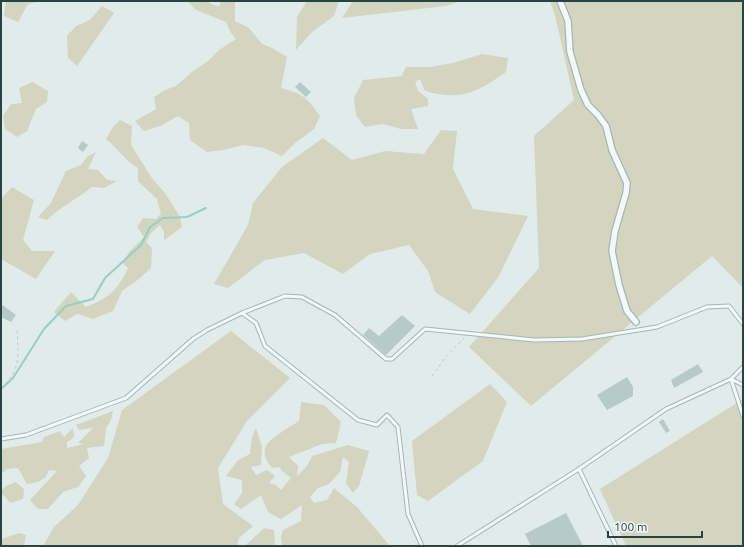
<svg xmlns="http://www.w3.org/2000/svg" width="744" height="547" viewBox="0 0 744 547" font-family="Ubuntu,sans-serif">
  <rect width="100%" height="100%" fill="#e0ebea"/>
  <g fill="#d3d5c0">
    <path d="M 6,1 L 40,1 L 28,4 L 18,22 L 4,16 Z"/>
    <path d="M 187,1 L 207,1 L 213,5 L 219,6 L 221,1 L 235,1 L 235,21 L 249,28 L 262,44 L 272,48 L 287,57 L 281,88 C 304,94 307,98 320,116 L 314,129 L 295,143 L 282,156 L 264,148 L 243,145 L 223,150 L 207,152 L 190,140 L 189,123 L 178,116 L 160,126 L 144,131 L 135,121 L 156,109 L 154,97 L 165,90 L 176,86 L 192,72 L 208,61 L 219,50 L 236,39 L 231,33 L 226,22 L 196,10 Z"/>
    <path d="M 307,1 L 339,1 L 334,16 L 312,32 L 296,50 L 297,17 Z"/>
    <path d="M 353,1 L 461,1 L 446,6 L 342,18 Z"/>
    <path d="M 550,1 L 743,1 L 743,288 L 712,256 L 531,406 L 469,347 L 539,268 L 534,136 L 574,100 L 555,15 Z"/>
    <path d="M 102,6 L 114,13 L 77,66 L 68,58 L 67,36 L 76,26 L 90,20 Z"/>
    <path d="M 482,54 L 508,58 L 506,72 C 476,93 461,101 425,91 L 420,79 L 415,82 L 418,91 L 428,99 L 428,106 L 411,109 L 418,129 L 401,129 L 383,124 L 365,127 L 356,115 L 354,98 L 363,80 L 402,76 L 406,67 L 430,67 L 453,63 Z"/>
    <path d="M 32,82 L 48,91 L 47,102 L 36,109 L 27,131 L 17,137 L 5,129 L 3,116 L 11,104 L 22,103 L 19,88 Z"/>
    <path d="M 120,120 L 132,126 L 131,145 L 152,178 L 165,193 L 180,217 L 182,227 L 164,240 L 164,232 L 160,225 L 151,233 L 146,242 L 152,248 L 151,268 L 139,279 L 122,291 L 113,311 L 93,319 L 77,314 L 65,321 L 54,312 L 71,292 L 86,307 C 110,297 117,291 128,268 L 123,263 L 129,252 L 144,237 L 137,227 L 143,218 L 156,219 L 161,214 L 157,199 L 138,181 L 138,168 C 124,160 119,149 106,139 L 113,127 Z"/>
    <path d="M 441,130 L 457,131 L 453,169 L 473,209 L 528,216 L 499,276 L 470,314 L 435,292 L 428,271 L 409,245 L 370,254 L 343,274 L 304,253 L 265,260 L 228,288 L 214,284 L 248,225 L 253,203 L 282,167 L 323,138 L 352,160 L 385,151 L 424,154 Z"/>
    <path d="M 96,152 L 88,169 L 98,170 L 107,180 L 117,181 L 104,188 L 92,187 C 77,199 60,207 47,220 L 38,217 L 51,203 L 66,171 L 81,165 L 88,156 Z"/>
    <path d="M 12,187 L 34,200 L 23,240 L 32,251 L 55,251 L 36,279 L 1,259 L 1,199 Z"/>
    <path d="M 231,331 L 290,378 L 247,421 L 218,468 L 223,504 L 253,526 L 239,538 L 237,546 L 43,546 L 54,527 L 78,505 L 108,458 L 122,410 Z"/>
    <path d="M 490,384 L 507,402 L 483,461 L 428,501 L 417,495 L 412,441 Z"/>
    <path d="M 743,399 L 743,546 L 626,546 L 600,489 Z"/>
    <path d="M 301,402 L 324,405 L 341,422 L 336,443 L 322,444 L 289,457 L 298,466 L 297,476 L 307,466 L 312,456 L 348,445 L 369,451 L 359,486 L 353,493 L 346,483 L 349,462 L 343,457 L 340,472 L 329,484 L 318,488 L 310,497 L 314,503 L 327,500 L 334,488 L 357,507 L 390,546 L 282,546 L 281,537 L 283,530 L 301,521 L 302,505 L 281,519 L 268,512 L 261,495 L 241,509 L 234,504 L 242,493 L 242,480 L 226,476 L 238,460 L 250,454 L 252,437 L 256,428 L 262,447 L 261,465 L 251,467 L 256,475 L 267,470 L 275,476 L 269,483 L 276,485 L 281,490 L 291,478 L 282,471 L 279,467 L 273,468 C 267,464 262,452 266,446 C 270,438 291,426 299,421 Z"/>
    <path d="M 113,411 L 111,420 L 106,428 L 104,446 L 87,448 L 89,458 L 79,466 L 86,476 L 78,487 L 63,492 L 48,509 L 38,509 L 30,500 L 57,471 L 49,470 L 46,477 L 38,482 L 27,484 L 18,468 L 7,469 L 1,474 L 1,449 L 42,442 L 44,437 L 60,431 L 64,437 L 73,428 L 74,437 L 67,442 L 67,448 L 84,444 L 78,443 L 93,428 L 79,430 L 76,425 Z"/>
    <path d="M 16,482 L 24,489 L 23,499 L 10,503 L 3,494 L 1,502 L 1,491 L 6,486 Z"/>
    <path d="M 264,528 L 274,530 L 275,546 L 245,546 Z"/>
    <path d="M 19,533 L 26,535 L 24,546 L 1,546 L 1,538 L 2,539 Z"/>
  </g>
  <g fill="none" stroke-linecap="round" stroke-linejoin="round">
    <path stroke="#97cec6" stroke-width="2" d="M 1,389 L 13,378 L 44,329 L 66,306 L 93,299 L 105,278 L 141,245 L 150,227 L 163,218 L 187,217 L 206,208"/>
  </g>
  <g fill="#b7c9c8">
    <path d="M 300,82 L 311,92 L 306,97 L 295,87 Z"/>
    <path d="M 82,141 L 88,145 L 83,152 L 78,148 Z"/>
    <path d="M 1,304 L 16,315 L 11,322 L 1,317 Z"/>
    <path d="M 402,315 L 415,326 L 386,355 L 363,335 L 369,328 L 379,336 Z"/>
    <path d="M 698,364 L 703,372 L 674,388 L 671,380 Z"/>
    <path d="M 627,377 L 633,387 L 633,396 L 607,410 L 597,395 Z"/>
    <path d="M 663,419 L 670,431 L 666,433 L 659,422 Z"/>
    <path d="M 566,513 L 583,546 L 531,546 L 525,534 Z"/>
  </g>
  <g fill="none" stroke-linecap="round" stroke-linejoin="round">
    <g stroke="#a5b6b5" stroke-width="5">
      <g id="lane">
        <path d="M 242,313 L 256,323 L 265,346 L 358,420 L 377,425 L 387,415 L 398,427 L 408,514 L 422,546"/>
        <path d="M 743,385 L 731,379 L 743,416"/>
        <path d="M 1,439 L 26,435 L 126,398 L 193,339 L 207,330 L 242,313 L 285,296 L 302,297 L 335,315 L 386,359 L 392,359 L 425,329 L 534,340 L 582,339 L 657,327 L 707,307 L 729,306 L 743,324"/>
        <path d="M 579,469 L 666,409 L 731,379 L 743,367"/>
        <path d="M 457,546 L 579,469 L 616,546"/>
      </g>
    </g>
    <g stroke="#a5b6b5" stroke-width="8">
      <path id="street" d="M 560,1 L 568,21 L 570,52 L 581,90 L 588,105 L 598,115 L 606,126 L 612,150 L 627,183 L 626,193 L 615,231 L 612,251 L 619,285 L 627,311 L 636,322"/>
    </g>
    <g stroke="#bec9c9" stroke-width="1" stroke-dasharray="3 3" stroke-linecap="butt">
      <path d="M 432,376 L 445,358 L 464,338"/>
      <path d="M 1,388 C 22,369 18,355 17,329"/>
    </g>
    <use href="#lane" stroke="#f3f8f8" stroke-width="3"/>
    <use href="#street" stroke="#f3f8f8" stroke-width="5.5"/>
  </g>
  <rect width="744" height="547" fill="none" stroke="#274443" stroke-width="4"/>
  <path d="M608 531v6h94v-6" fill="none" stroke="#274443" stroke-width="2"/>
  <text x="614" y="531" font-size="12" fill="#274443" stroke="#f0f8f7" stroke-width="3" paint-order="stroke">100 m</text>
</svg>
